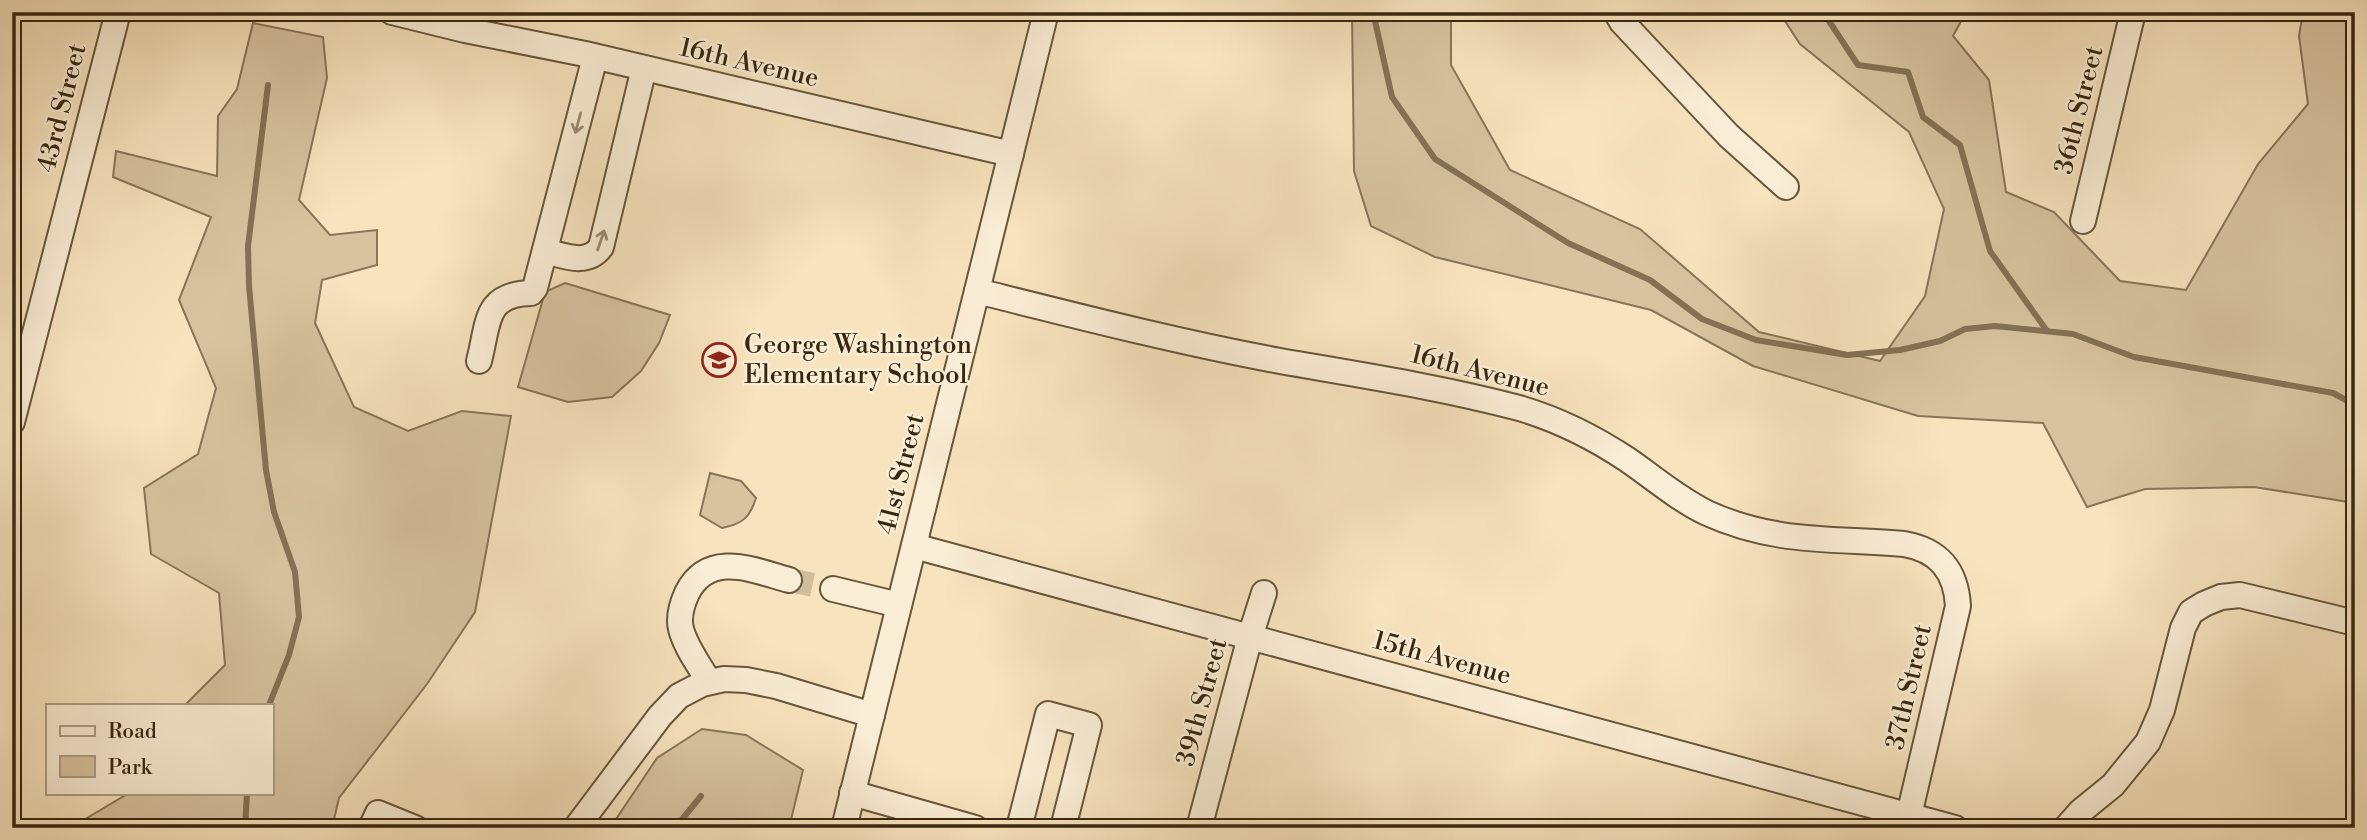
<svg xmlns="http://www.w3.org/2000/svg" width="2367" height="840" viewBox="0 0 2367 840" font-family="'Libre Bodoni',serif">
  <rect width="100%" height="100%" fill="#f7e3be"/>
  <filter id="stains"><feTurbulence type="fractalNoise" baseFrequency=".00286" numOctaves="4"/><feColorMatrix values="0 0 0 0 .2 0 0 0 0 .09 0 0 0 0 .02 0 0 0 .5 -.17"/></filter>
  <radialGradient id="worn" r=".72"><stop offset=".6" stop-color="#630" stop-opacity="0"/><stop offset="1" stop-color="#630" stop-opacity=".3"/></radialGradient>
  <g fill="#d7c3a0" stroke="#887558" stroke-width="2">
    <path d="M 1352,12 L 1451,12 L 1451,65 L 1510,170 L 1640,229 L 1759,332 L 1880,361 L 1925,296 L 1944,209 L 1909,132 L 1800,44 L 1779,12 L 1966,12 L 1953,36 L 1989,80 L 2006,192 L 2054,212 L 2120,281 L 2186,290 L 2258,164 L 2308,104 L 2299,36 L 2303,12 L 2355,12 L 2355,503 L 2254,487 L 2145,489 L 2087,507 L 2043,423 L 1918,416 L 1753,366 L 1651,310 L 1435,257 L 1371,226 L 1354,171 Z"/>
    <path d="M 253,23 L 323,37 L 327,78 L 299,200 L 330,235 L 377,230 L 377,265 L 322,280 L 315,323 L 354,407 L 408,431 L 462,411 L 511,416 L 475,612 L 427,684 L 339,798 L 332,828 L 86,828 L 87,818 L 129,793 L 271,793 L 271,705 L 185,705 L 225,665 L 219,593 L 151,554 L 144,488 L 198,454 L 216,388 L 179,300 L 211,217 L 113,177 L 116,151 L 217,176 L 218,116 L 237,89 Z"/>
    <path d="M 565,283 L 670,315 L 659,343 L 641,371 L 612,397 L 568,402 L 518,387 L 545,292 Z"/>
    <path d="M 710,473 L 741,481 L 756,498 C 750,517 743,524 722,528 L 700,515 Z"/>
    <path d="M 702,729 L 746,735 L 803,770 L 789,828 L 610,828 L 657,758 Z"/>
  </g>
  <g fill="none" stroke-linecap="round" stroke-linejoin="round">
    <g stroke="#847154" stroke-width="6">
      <path d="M 1373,12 L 1392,97 L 1435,159 L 1568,243 L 1650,280 L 1702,319 L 1756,340 L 1847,355 L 1900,350 L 1940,341 L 1965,329 L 1995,326 L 2073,334 L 2134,357 L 2333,393 L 2355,405"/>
      <path d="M 1823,12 L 1858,65 L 1908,72 L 1923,117 L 1960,145 L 1990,251 L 2047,331"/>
      <path d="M 268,85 L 248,246 L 249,286 L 266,470 L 274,512 L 295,572 L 299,617 L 289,655 L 269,705"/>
      <path d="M 245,828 L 247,793"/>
      <path d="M 675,828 L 701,796"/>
    </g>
    <path stroke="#d1bd9b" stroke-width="24" stroke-dasharray="24 12" stroke-linecap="butt" d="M 789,580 L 833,589"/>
    <g stroke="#68563b" stroke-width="28">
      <g id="minor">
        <path d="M 392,12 L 465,30 L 585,54 L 1011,154"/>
        <path d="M 1616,12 L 1622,22 L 1729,136 L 1786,187"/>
        <path d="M 2083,221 L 2133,12"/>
        <path d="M 545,251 C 565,256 587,266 601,247 L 644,68"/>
        <path d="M 977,291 C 1077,316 1178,342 1280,361 C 1360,375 1440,387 1519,408 C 1557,419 1595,438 1628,460 C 1654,478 1678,499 1707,513 C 1775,544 1833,538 1904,544 C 1939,550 1956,571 1958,606 L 1906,828"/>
        <path d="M 479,361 C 489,323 484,294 531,293 L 535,288 L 595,57"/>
        <path d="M 12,422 L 118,12"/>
        <path d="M 914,546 L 1955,828"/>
        <path d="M 833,589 L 899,605"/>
        <path d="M 709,682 C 700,666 686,648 681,629 C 678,617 682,604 687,593 C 709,550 753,570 789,580"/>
        <path d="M 852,793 L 975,828"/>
        <path d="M 371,828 L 378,813 L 415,828"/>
        <path d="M 576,828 L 660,716 L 679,696 L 702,684 L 724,679 L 746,680 L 776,686 L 872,715"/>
        <path d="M 844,828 L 1046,12"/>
        <path d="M 1019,828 L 1048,714 L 1089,725 L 1063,828"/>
        <path d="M 1199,828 L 1250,637 L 1264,593"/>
        <path d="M 2066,828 L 2081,811 L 2113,785 L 2148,742 L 2162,710 L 2183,628 L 2191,612 L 2204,604 L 2221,597 L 2240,595 L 2355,623"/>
      </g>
    </g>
    <use href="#minor" stroke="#faedd5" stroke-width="24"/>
  </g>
  <defs><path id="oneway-shaft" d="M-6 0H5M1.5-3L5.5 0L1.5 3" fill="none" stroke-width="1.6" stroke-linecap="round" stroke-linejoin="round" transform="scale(1.75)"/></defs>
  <g stroke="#998a72">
    <use href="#oneway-shaft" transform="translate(578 123) rotate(105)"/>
    <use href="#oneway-shaft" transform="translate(601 240) rotate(-71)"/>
  </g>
  <defs>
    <g id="school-ring" transform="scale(1.75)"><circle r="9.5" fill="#faedd5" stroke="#8f2418" stroke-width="1.5"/><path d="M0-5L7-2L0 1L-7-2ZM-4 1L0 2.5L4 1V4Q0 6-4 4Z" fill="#8f2418"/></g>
  </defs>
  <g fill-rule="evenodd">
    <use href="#school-ring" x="719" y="360"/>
  </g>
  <g text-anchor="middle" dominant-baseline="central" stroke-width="5" stroke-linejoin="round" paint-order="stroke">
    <g font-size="26" fill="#38270f" stroke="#faedd5">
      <text transform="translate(749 63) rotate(13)">16th Avenue</text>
      <text transform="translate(62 108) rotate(-76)">43rd Street</text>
      <text transform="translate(2079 110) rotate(-76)">36th Street</text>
      <text transform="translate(1480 371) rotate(14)">16th Avenue</text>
      <text transform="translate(901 474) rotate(-76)">41st Street</text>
      <text transform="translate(1442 658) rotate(15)">15th Avenue</text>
      <text transform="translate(1909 687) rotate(-77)">37th Street</text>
      <text transform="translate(1202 702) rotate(-75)">39th Street</text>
    </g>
    <g font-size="26" fill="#38270f" stroke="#faedd5" text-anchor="start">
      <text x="744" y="345">George Washington<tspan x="744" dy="30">Elementary School</tspan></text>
    </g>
  </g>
  <rect width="2367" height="840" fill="none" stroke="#f7e3be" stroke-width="42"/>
  <rect x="14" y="14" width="2339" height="812" fill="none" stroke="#38270f" stroke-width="3.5"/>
  <rect x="21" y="21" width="2325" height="798" fill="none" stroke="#38270f" stroke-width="2"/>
  <rect x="46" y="704" width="228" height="91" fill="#faedd5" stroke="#ac9e86" stroke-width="2"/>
  <rect x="60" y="726" width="35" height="10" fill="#faedd5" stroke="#ac9e86" stroke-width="2"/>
  <text x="108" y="738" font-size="21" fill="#38270f">Road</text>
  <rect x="60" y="756" width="35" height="21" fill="#d7c3a0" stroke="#ac9e86" stroke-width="2"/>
  <text x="108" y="774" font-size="21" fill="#38270f">Park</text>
  <rect width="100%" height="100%" filter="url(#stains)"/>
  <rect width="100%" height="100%" fill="url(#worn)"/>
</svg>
